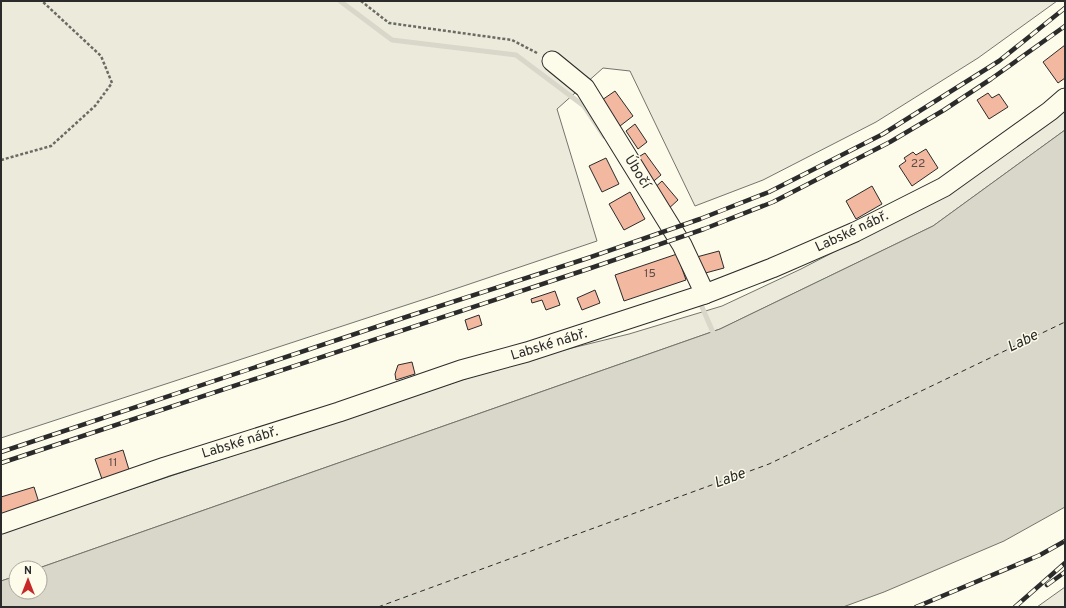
<svg xmlns="http://www.w3.org/2000/svg" width="1066" height="608" viewBox="0 0 1066 608" font-family="Overpass,sans-serif">
  <rect width="100%" height="100%" fill="#fdfbea"/>
  <g fill="#ecebdb" stroke="#74746e">
    <path d="M 1,1 L 1057,1 L 978,58 L 876,122 L 763,180 L 695,206 L 630,71 L 603,68 L 557,109 L 597,241 L 437,295 L 1,438 Z"/>
    <path d="M 1065,106 L 1065,130 L 933,226 L 720,329 L 39,568 L 16,568 L 16,576 L 1,581 L 1,532 L 523,360 L 629,334 L 722,306 L 801,269 L 942,196 Z"/>
    <path d="M 1065,587 L 1065,607 L 1037,607 Z"/>
  </g>
  <path fill="#d8d7c9" stroke="#74746e" d="M 1065,130 L 1065,507 L 1004,541 L 884,592 L 843,607 L 1,607 L 1,581 L 16,576 L 16,592 L 40,592 L 39,568 L 720,329 L 933,226 Z"/>
  <g fill="none" stroke-linecap="round" stroke-linejoin="round">
    <g stroke="#d8d7c9" stroke-width="5">
      <path d="M 340,1 L 392,40 L 516,55 L 584,106 L 604,136"/>
      <path d="M 699,300 L 715,337"/>
    </g>
    <path stroke="#2b2b2b" stroke-width="1" stroke-dasharray="5 4" stroke-linecap="butt" d="M 378,607 L 769,464 L 1065,322"/>
  </g>
  <g fill="#f2b8a0" stroke="#2b2b2b">
    <path d="M 1065,45 L 1065,78 L 1058,83 L 1043,62 Z"/>
    <path d="M 615,91 L 633,116 L 620,126 L 602,100 Z"/>
    <path d="M 988,93 L 992,98 L 999,94 L 1008,107 L 989,119 L 977,100 Z"/>
    <path d="M 635,124 L 647,142 L 638,149 L 626,131 Z"/>
    <path d="M 926,149 L 938,168 L 912,186 L 899,166 L 906,161 L 904,158 L 913,152 L 916,155 Z"/>
    <path d="M 645,153 L 661,175 L 649,185 L 632,161 Z"/>
    <path d="M 606,158 L 619,184 L 602,192 L 589,166 Z"/>
    <path d="M 662,181 L 678,200 L 667,210 L 651,191 Z"/>
    <path d="M 872,186 L 882,204 L 856,219 L 846,201 Z"/>
    <path d="M 630,192 L 645,219 L 624,230 L 609,204 Z"/>
    <path d="M 719,251 L 724,268 L 698,275 L 693,258 Z"/>
    <path d="M 677,254 L 686,280 L 624,301 L 615,275 Z"/>
    <path d="M 595,290 L 600,303 L 582,310 L 577,298 Z"/>
    <path d="M 555,291 L 560,305 L 546,310 L 542,300 L 532,303 L 531,299 Z"/>
    <path d="M 479,315 L 482,325 L 468,330 L 465,320 Z"/>
    <path d="M 412,362 L 415,374 L 396,380 L 395,374 L 398,365 Z"/>
    <path d="M 123,450 L 130,473 L 103,482 L 95,459 Z"/>
    <path d="M 34,487 L 40,506 L 1,519 L 1,497 Z"/>
  </g>
  <g fill="none" stroke-linecap="round" stroke-linejoin="round">
    <g stroke="#2b2b2b" stroke-width="21">
      <g id="minor">
        <path d="M 552,61 L 585,88 L 682,245 L 705,294"/>
        <path d="M 1,524 L 165,467 L 339,412 L 461,370 L 527,352 L 705,294 L 772,268 L 855,232 L 944,187 L 1050,111 L 1065,98"/>
      </g>
    </g>
    <g stroke="#6a6964" stroke-width="2.5" stroke-dasharray="3 2" stroke-linecap="butt">
      <path d="M 361,1 L 389,23 L 512,40 L 537,53"/>
      <path d="M 1,160 L 51,146 L 95,106 L 112,83 L 101,56 L 42,1"/>
    </g>
    <use href="#minor" stroke="#fdfbea" stroke-width="19"/>
    <g stroke="#2b2b2b" stroke-width="4.5">
      <g id="rail">
        <path d="M 1,452 L 406,317 L 585,259 L 700,219 L 769,192 L 883,134 L 999,61 L 1065,8"/>
        <path d="M 1,463 L 588,269 L 704,229 L 773,202 L 890,142 L 944,110 L 991,79 L 1065,26"/>
        <path d="M 1047,585 L 1065,572"/>
        <path d="M 916,607 L 1040,555 L 1065,541"/>
        <path d="M 1015,607 L 1065,563"/>
      </g>
    </g>
    <use href="#rail" stroke="#fdfbea" stroke-width="3" stroke-dasharray="9" stroke-linecap="butt"/>
  </g>
  <g text-anchor="middle" dominant-baseline="central" stroke-width="3" stroke-linejoin="round" paint-order="stroke">
    <g font-size="12" fill="#5d4e48">
      <text x="918" y="164">22</text>
      <text x="650" y="274">15</text>
      <text x="113" y="463">11</text>
    </g>
    <g font-size="14" fill="#2b2b2b" stroke="#fdfbea">
      <text transform="translate(637 172) rotate(58)">Úbočí</text>
      <text transform="translate(852 232) rotate(-25)">Labské nábř.</text>
      <text transform="translate(549 345) rotate(-17)">Labské nábř.</text>
      <text transform="translate(240 443) rotate(-17)">Labské nábř.</text>
    </g>
    <g font-size="15" font-style="italic" fill="#2b2b2b" stroke="#fdfbea">
      <text transform="translate(1023 342) rotate(-26)">Labe</text>
      <text transform="translate(730 479) rotate(-20)">Labe</text>
    </g>
  </g>
  <rect width="1066" height="608" fill="none" stroke="#2b2b2b" stroke-width="4"/>
  <g transform="translate(28 580)"><circle r="19" fill="#fdfbea" stroke="#a9a89e"/>
  <path d="M0-3L7 15L0 10L-7 15Z" fill="#c62828"/>
  <text y="-6" font-size="11" font-weight="bold" text-anchor="middle" fill="#2b2b2b">N</text>
  </g>
</svg>
